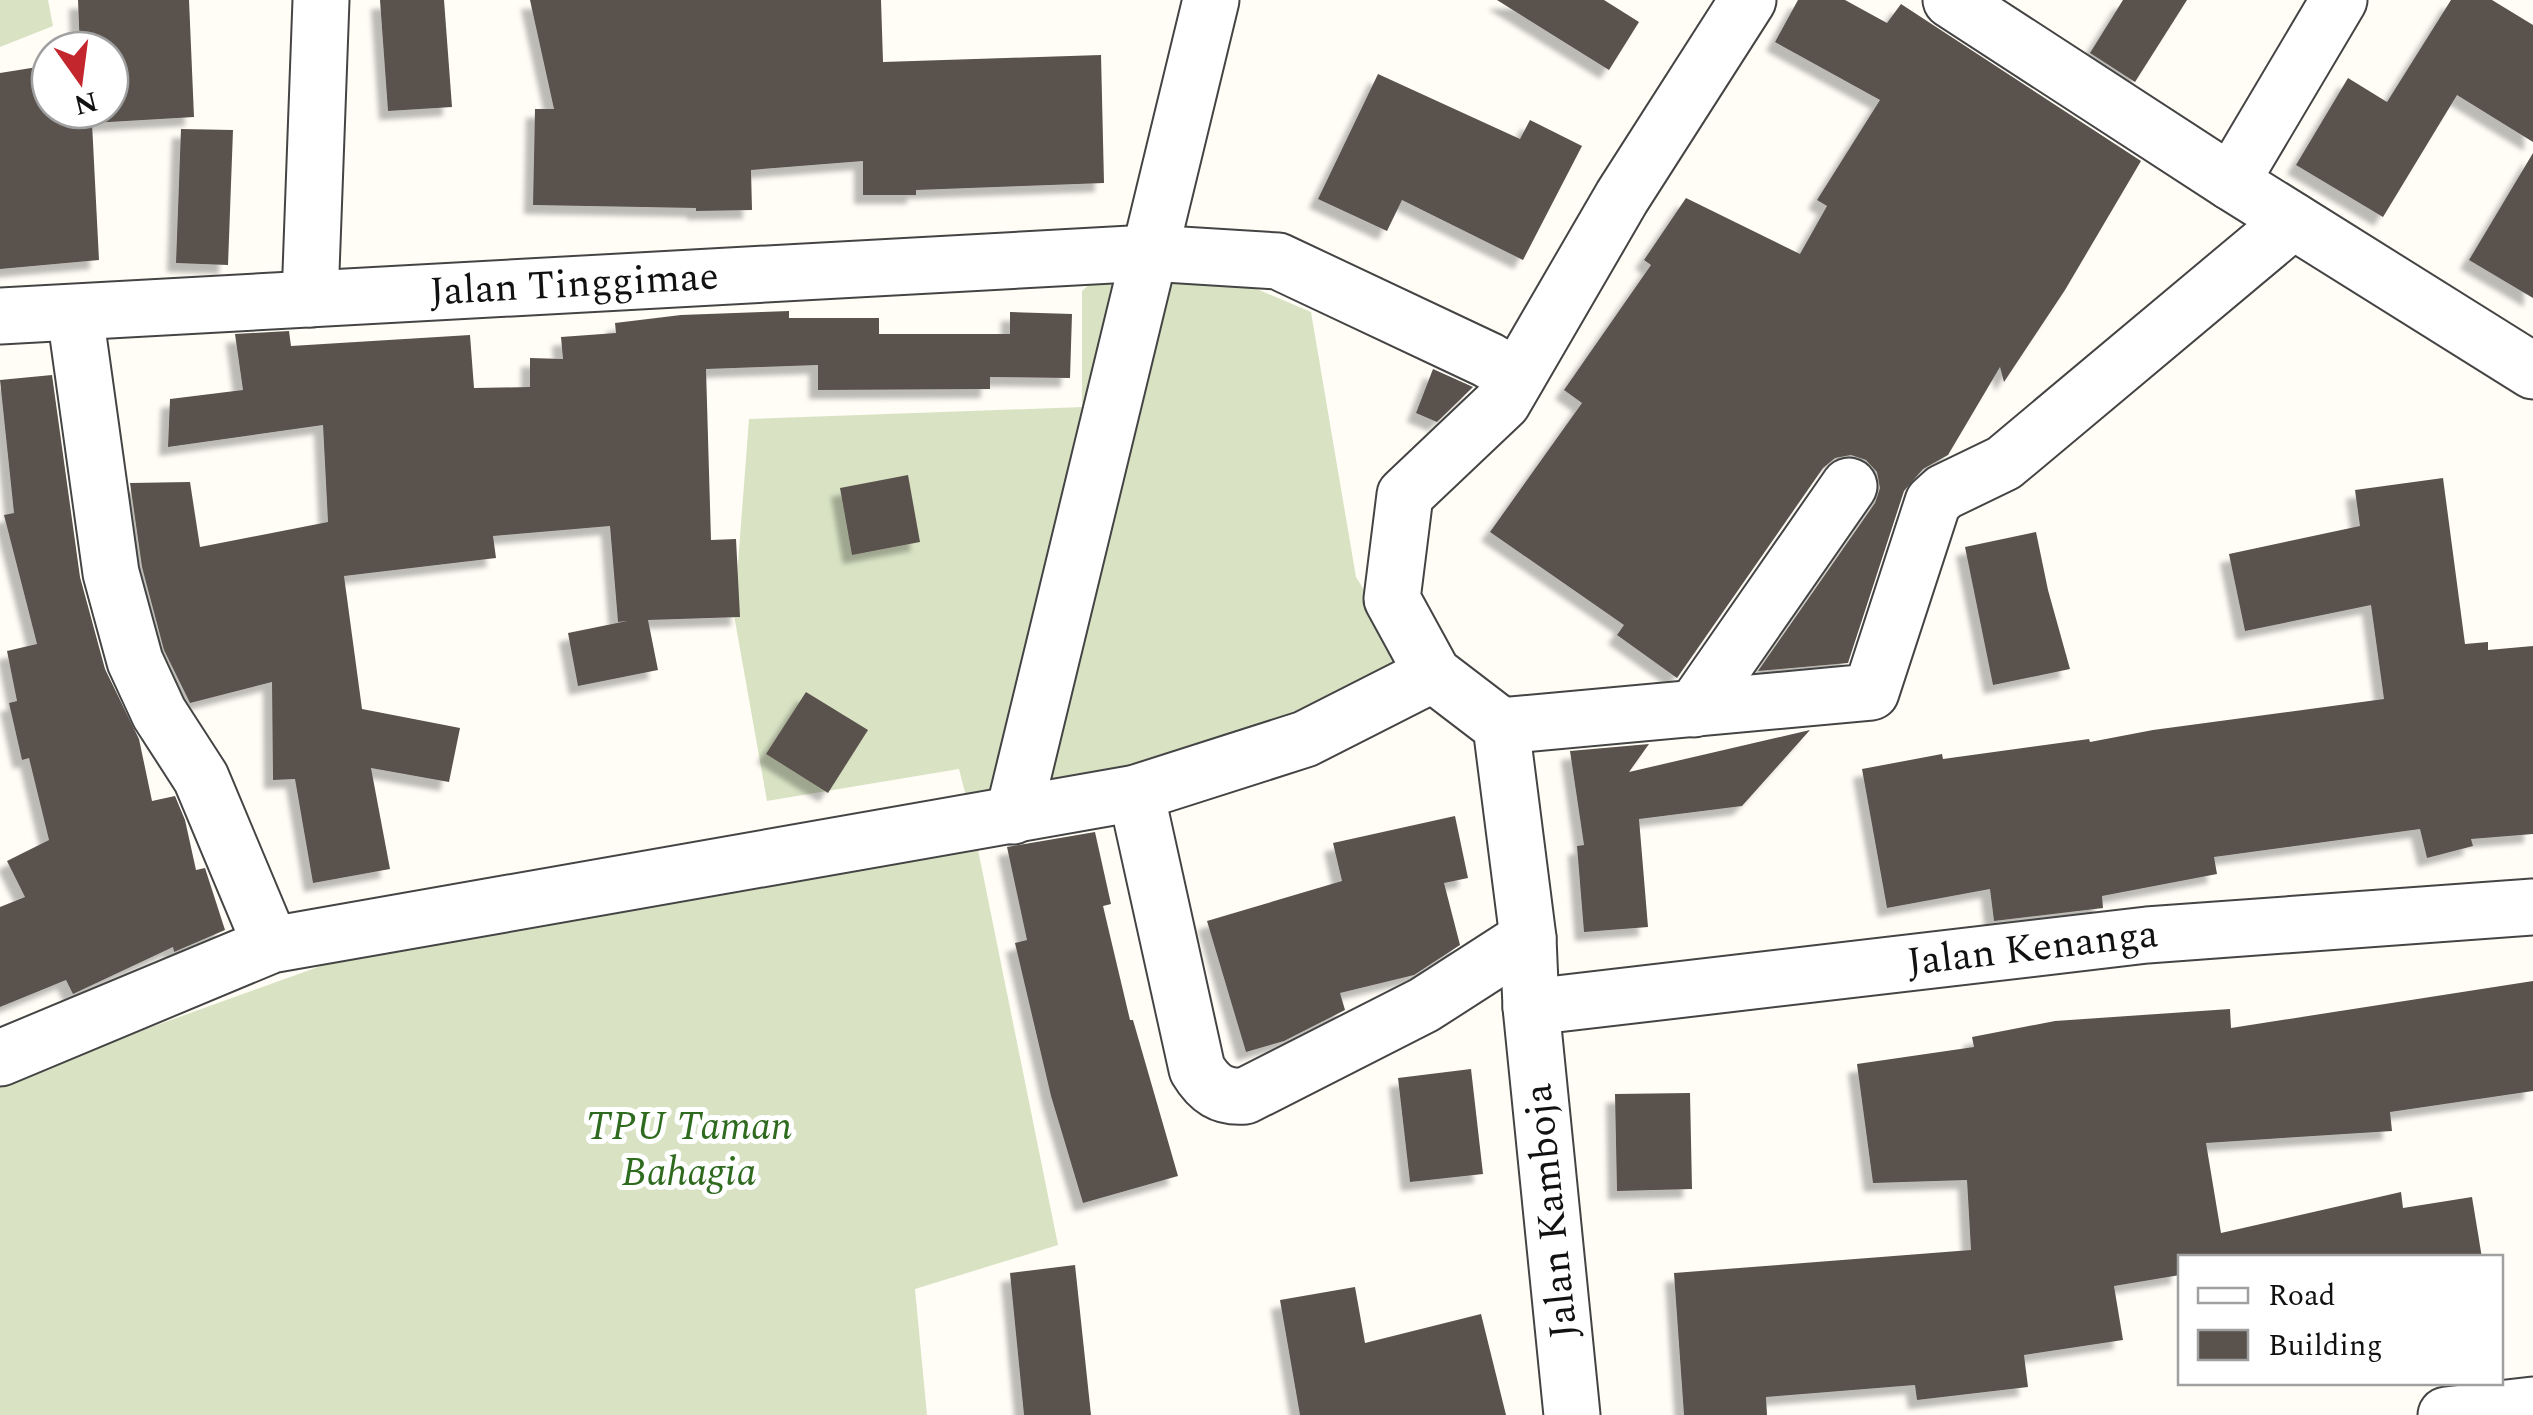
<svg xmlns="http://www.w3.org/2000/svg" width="2533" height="1415" viewBox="0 0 2533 1415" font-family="Spectral,serif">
  <defs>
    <filter id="shadow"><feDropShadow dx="-9" dy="9" stdDeviation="2.5" flood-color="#0004"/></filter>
  </defs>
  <rect width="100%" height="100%" fill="#fffdf5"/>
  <g fill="#d9e3c4">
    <path d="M 0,0 L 48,0 L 53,26 L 0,47 Z"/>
    <path d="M 1184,258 L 1311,312 L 1356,577 L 1427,693 L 973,825 L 1058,1245 L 915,1289 L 927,1415 L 0,1415 L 0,1087 L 82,1052 L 368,949 L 973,824 L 959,769 L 767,801 L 734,615 L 749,419 L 1082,407 L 1082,291 L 1097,277 Z"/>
  </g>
  <g fill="#5a524d" filter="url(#shadow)">
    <path d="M 78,0 L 189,0 L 194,117 L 92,123 L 99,260 L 0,269 L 0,73 L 50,65 L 50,110 L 110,110 L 110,50 L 80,50 Z"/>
    <path d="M 380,0 L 444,0 L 452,107 L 388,111 Z"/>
    <path d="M 530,0 L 881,0 L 883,62 L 1101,55 L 1104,183 L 916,190 L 916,195 L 863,195 L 863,161 L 751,170 L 752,210 L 696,211 L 696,208 L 533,205 L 535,109 L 554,109 Z"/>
    <path d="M 1497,0 L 1604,0 L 1639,22 L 1609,70 Z"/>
    <path d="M 1798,0 L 1845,0 L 1887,23 L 1901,4 L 2141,161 L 2065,290 L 2004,382 L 2000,367 L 1948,455 L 1923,469 L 1904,491 L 1848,663 L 1758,671 L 1875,503 L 1880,488 L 1877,472 L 1866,460 L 1851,455 L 1835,458 L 1823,468 L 1677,678 L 1617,635 L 1624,625 L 1490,532 L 1582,403 L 1564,390 L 1651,265 L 1644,260 L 1686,198 L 1800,254 L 1827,206 L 1817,200 L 1880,100 L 1775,42 Z"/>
    <path d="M 2123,0 L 2187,0 L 2135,82 L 2090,53 Z"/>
    <path d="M 2451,0 L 2492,0 L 2533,25 L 2533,142 L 2457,95 L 2383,217 L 2296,165 L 2348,78 L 2387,102 Z"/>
    <path d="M 1378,74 L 1520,139 L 1530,120 L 1582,146 L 1523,260 L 1402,200 L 1387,231 L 1318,199 Z"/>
    <path d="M 181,129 L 233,130 L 228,265 L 176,263 Z"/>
    <path d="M 2533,153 L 2533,298 L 2469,260 Z"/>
    <path d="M 789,311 L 789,318 L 879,318 L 879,334 L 1010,334 L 1010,312 L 1072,314 L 1070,378 L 990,377 L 990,389 L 818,390 L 818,365 L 706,369 L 711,540 L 736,539 L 740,617 L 648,620 L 658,670 L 578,686 L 568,633 L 627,621 L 618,622 L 610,526 L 493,536 L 496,558 L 344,576 L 362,709 L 460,728 L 449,782 L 371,768 L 390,869 L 313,883 L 295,779 L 273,780 L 272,682 L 190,703 L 164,650 L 142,567 L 130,483 L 190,482 L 200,547 L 328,522 L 323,425 L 168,447 L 170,399 L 243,390 L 235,334 L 289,331 L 291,346 L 470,335 L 474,388 L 530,387 L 530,358 L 563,359 L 561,337 L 616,333 L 615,323 L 681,315 Z"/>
    <path d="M 1433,369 L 1473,387 L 1437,422 L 1416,413 Z"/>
    <path d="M 52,375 L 80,577 L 105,669 L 139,739 L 152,801 L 175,796 L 185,820 L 196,870 L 205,868 L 225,930 L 174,952 L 173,947 L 73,994 L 66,980 L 0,1007 L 0,907 L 25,897 L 7,861 L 49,840 L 29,758 L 22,760 L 9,703 L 17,701 L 7,651 L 37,644 L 4,515 L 14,513 L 0,380 Z"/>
    <path d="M 908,475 L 920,542 L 852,555 L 840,488 Z"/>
    <path d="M 2443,478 L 2465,644 L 2488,642 L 2488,650 L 2533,646 L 2533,834 L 2471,839 L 2473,846 L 2427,858 L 2420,829 L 2214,857 L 2217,874 L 2102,896 L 2103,908 L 1994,921 L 1990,889 L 1887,908 L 1862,769 L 1942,754 L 1943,759 L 2089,739 L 2090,742 L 2153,730 L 2384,699 L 2371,605 L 2245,631 L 2229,554 L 2360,526 L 2355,490 Z"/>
    <path d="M 2036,532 L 2048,590 L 2070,669 L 1993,685 L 1965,547 Z"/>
    <path d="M 806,692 L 868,730 L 828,793 L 766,754 Z"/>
    <path d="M 1810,730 L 1742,806 L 1639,819 L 1648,927 L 1584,932 L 1577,846 L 1584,845 L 1570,751 L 1649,744 L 1629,772 Z"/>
    <path d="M 1455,816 L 1468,878 L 1444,883 L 1460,945 L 1414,975 L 1340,993 L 1345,1010 L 1284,1041 L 1246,1052 L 1207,921 L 1342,881 L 1333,843 Z"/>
    <path d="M 1095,832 L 1111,904 L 1103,906 L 1130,1020 L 1133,1020 L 1178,1176 L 1083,1203 L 1051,1096 L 1015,943 L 1027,940 L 1007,847 Z"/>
    <path d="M 2533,981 L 2533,1091 L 2390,1112 L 2392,1131 L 2206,1143 L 2221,1233 L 2401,1192 L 2403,1208 L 2472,1197 L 2482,1258 L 2180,1258 L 2180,1275 L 2114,1286 L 2123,1340 L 2024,1355 L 2028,1387 L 1917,1400 L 1915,1385 L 1766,1397 L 1767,1415 L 1684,1415 L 1674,1273 L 1971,1250 L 1967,1180 L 1873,1183 L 1857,1064 L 1974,1047 L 1972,1037 L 2055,1021 L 2230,1009 L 2231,1028 Z"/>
    <path d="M 1471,1069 L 1483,1174 L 1410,1182 L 1398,1078 Z"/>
    <path d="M 1690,1093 L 1692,1189 L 1617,1191 L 1615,1094 Z"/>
    <path d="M 1075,1265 L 1091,1415 L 1024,1415 L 1010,1273 Z"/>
    <path d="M 1355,1287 L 1365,1343 L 1481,1314 L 1506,1415 L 1300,1415 L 1280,1300 Z"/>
  </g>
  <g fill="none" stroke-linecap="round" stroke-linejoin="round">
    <g stroke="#444" stroke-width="59">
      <g id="minor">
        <path d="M 1951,0 L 2231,182 L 2533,371"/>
        <path d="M 2231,182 L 2339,0"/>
        <path d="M 310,299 L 321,0"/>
        <path d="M 75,314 L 111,573 L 135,661 L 159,713 L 201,778 L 271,945"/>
        <path id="s1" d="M 0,316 L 1149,253 L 1278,261 L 1488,360 L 1517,377"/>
        <path d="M 1694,709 L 1849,486"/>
        <path d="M 1501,726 L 1871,692 L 1933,502 L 1944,492 L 2004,463 L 2293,221"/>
        <path d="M 1136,793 L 1197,1069 C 1209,1089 1222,1098 1245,1096 L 1424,1005 L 1528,938"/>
        <path d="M 1013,816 L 1211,0"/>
        <path id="s2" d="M 1531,1007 L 2147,935 L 2533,907"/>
        <path d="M 0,1058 L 271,945 L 1136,793 L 1305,739 L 1433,674"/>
        <path d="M 1572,1415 L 1531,1007 L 1528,938 L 1501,726 L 1433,674 L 1392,599 L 1405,495 L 1503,402 L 1622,197 L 1748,0"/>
        <path d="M 2446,1415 L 2533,1405"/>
      </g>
    </g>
    <use href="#minor" stroke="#fff" stroke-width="55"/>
  </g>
  <g text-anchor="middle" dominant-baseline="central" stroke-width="10" stroke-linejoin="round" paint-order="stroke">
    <g font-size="40" fill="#111" stroke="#fff">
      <text stroke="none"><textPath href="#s1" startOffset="575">Jalan Tinggimae</textPath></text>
      <text stroke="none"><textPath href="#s2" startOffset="505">Jalan Kenanga</textPath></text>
      <text transform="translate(1552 1211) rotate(-96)">Jalan Kamboja</text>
    </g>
    <g font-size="40" font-style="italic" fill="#2f6b1f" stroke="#fff">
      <text x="689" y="1127">TPU Taman<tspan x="689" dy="46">Bahagia</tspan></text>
    </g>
  </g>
  <rect x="2178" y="1255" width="325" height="130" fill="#ffffff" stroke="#a0a0a0" stroke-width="2.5"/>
  <rect x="2198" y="1288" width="50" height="15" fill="#ffffff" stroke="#a0a0a0" stroke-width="2.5"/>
  <text x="2268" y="1305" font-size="30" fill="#111111">Road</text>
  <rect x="2198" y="1330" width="50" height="30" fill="#5a524d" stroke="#a0a0a0" stroke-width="2.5"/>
  <text x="2268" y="1355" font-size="30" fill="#111111">Building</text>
  <g transform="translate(80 80) rotate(166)"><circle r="48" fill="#ffffff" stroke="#a0a0a0" stroke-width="2.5"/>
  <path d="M0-8L18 38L0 25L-18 38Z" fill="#c4262e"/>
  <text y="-15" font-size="28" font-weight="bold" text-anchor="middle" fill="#111111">N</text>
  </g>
</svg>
